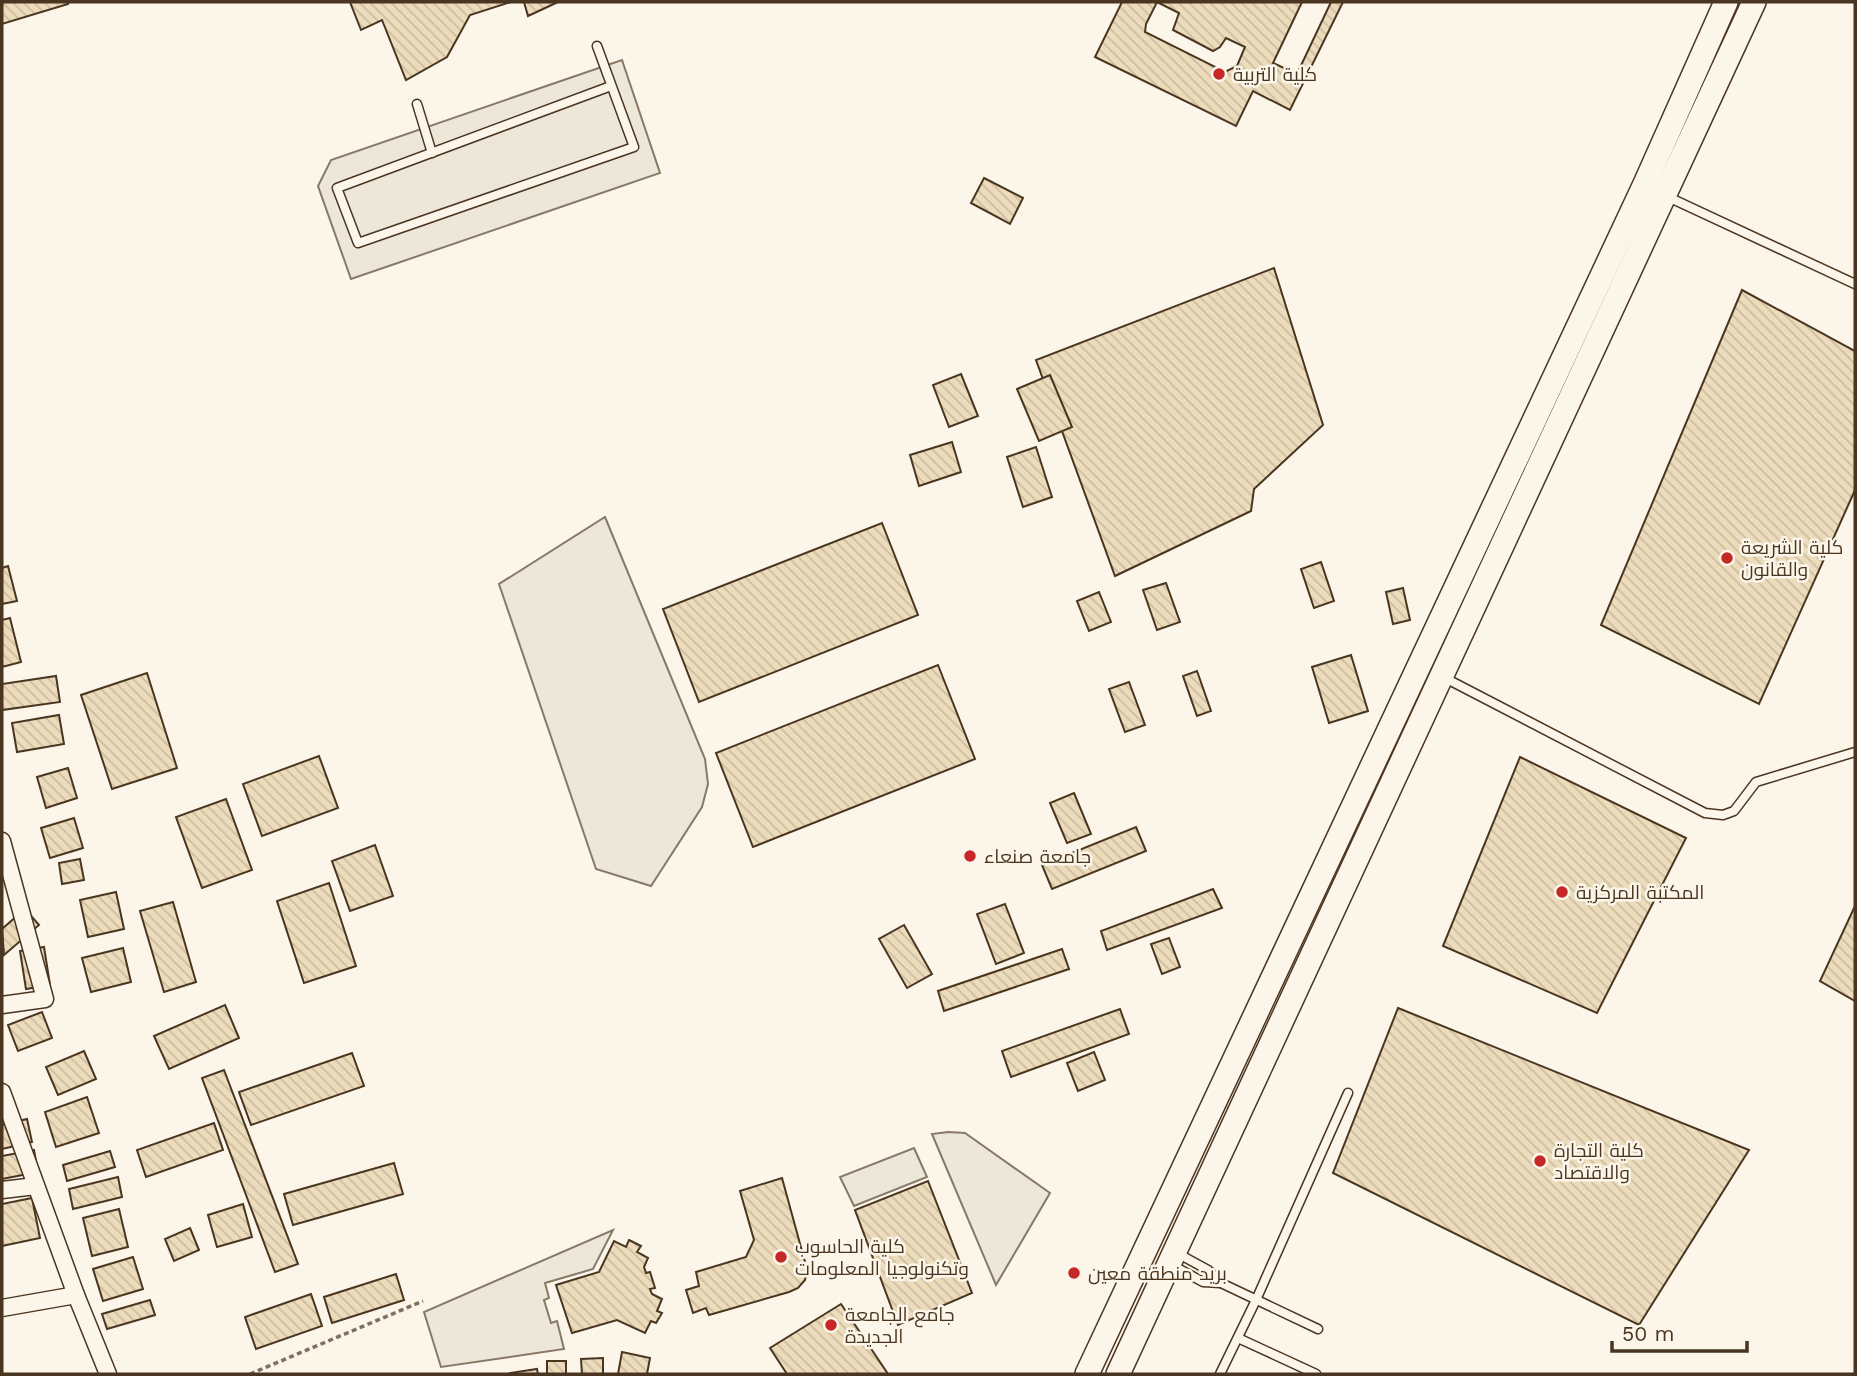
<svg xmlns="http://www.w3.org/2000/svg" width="1857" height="1376" viewBox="0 0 1857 1376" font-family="'Work Sans',Cairo,sans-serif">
  <defs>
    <pattern id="building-back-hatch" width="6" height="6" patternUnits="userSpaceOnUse" patternTransform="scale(1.75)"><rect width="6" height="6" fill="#ecdcbc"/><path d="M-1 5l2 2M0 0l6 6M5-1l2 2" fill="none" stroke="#ccbda1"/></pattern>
  </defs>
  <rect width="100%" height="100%" fill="#fbf6e9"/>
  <g fill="#ede7d9" stroke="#887966" stroke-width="2">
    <path d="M 622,60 L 660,173 L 351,279 L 318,186 L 331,160 Z"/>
    <path d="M 605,517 L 705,759 L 708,784 L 702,807 L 651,886 L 596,869 L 499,584 Z"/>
    <path d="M 948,1132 L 965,1133 L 1050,1193 L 996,1285 L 932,1134 Z"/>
    <path d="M 914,1148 L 927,1177 L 854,1206 L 840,1177 Z"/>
    <path d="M 613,1230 L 593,1269 L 545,1283 L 549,1298 L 544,1300 L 551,1323 L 557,1321 L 564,1349 L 441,1367 L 424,1312 Z"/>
  </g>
  <g fill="url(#building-back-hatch)" stroke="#4a3520" stroke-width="2" fill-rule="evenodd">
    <path d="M 2,2 L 68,2 L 68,4 L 2,24 Z"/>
    <path d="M 350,2 L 511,2 L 470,15 L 447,57 L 406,80 L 382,20 L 361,30 Z"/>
    <path d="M 524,2 L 558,2 L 528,16 Z"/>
    <path d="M 1122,2 L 1302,2 L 1273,63 L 1297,74 L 1331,2 L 1343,2 L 1290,110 L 1253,91 L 1236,126 L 1095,57 ZM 1157,2 L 1179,13 L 1173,30 L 1213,51 L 1220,47 L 1226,38 L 1245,47 L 1237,66 L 1225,72 L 1145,32 L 1146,24 Z"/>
    <path d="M 984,178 L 1023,198 L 1010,224 L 971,203 Z"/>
    <path d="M 1274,268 L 1323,425 L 1254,489 L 1251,511 L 1115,576 L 1036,360 Z"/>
    <path d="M 1742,290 L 1855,351 L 1855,490 L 1759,704 L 1601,625 Z"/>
    <path d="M 961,374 L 978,416 L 949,427 L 933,385 Z"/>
    <path d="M 1050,375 L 1072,427 L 1039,441 L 1017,389 Z"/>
    <path d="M 952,442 L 961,472 L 919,486 L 910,455 Z"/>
    <path d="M 1036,447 L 1052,497 L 1023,507 L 1007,457 Z"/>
    <path d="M 882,523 L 918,615 L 699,702 L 663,609 Z"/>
    <path d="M 1321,562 L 1334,601 L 1314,608 L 1301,569 Z"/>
    <path d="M 8,566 L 17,601 L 2,604 L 2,568 Z"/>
    <path d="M 1166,583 L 1180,622 L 1157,630 L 1143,590 Z"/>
    <path d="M 1403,588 L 1410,620 L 1393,624 L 1386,592 Z"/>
    <path d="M 1099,592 L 1111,622 L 1089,631 L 1077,601 Z"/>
    <path d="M 10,618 L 21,662 L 2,667 L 2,620 Z"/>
    <path d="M 1351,655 L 1368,711 L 1329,723 L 1312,667 Z"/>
    <path d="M 938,665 L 975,759 L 753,847 L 716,753 Z"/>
    <path d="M 1197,671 L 1211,711 L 1197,716 L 1183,676 Z"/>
    <path d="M 147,673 L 177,768 L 112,789 L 81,695 Z"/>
    <path d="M 56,676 L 60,702 L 2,710 L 2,684 Z"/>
    <path d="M 1129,682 L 1145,725 L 1125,732 L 1109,689 Z"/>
    <path d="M 59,715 L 64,744 L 17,752 L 12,723 Z"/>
    <path d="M 319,756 L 338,808 L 262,836 L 243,784 Z"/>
    <path d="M 1520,757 L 1686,838 L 1597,1013 L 1443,946 Z"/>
    <path d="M 68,768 L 77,798 L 46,808 L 37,777 Z"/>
    <path d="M 1074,793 L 1091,834 L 1067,843 L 1050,803 Z"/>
    <path d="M 226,799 L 252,870 L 202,888 L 176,817 Z"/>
    <path d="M 74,818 L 83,848 L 50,858 L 41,828 Z"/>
    <path d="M 1136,827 L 1146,851 L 1052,889 L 1042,865 Z"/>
    <path d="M 375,845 L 393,896 L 350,911 L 332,861 Z"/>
    <path d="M 80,859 L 84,880 L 62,884 L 59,863 Z"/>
    <path d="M 329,883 L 356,966 L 304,983 L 277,901 Z"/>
    <path d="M 1213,889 L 1222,908 L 1107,950 L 1101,931 Z"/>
    <path d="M 116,892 L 124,929 L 88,937 L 80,900 Z"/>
    <path d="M 173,902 L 196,982 L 164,992 L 140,911 Z"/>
    <path d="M 1005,904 L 1024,953 L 996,964 L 977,914 Z"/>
    <path d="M 1855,906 L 1855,1001 L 1820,981 Z"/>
    <path d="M 25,909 L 39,925 L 4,955 L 2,929 Z"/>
    <path d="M 904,925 L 932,974 L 907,988 L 879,939 Z"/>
    <path d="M 1169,938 L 1180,967 L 1162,974 L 1151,944 Z"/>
    <path d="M 44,947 L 50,985 L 26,989 L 20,951 Z"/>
    <path d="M 123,948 L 131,982 L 91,992 L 82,958 Z"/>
    <path d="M 1062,949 L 1069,969 L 944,1011 L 938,991 Z"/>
    <path d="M 225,1005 L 239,1038 L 169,1069 L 154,1036 Z"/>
    <path d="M 1398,1008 L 1749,1150 L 1639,1325 L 1333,1173 Z"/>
    <path d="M 1120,1009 L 1129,1034 L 1011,1077 L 1002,1051 Z"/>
    <path d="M 42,1012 L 52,1038 L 18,1051 L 8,1025 Z"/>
    <path d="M 84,1051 L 96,1079 L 58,1095 L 46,1067 Z"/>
    <path d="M 1094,1052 L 1105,1080 L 1078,1091 L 1067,1063 Z"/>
    <path d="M 352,1053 L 364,1086 L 251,1125 L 239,1092 Z"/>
    <path d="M 224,1070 L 298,1264 L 275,1272 L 202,1078 Z"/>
    <path d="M 87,1097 L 99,1133 L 56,1147 L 45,1112 Z"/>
    <path d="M 27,1119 L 32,1142 L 2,1149 L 2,1125 Z"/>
    <path d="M 214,1123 L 223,1150 L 146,1177 L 137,1150 Z"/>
    <path d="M 34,1150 L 38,1172 L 2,1179 L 2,1156 Z"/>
    <path d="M 110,1151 L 115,1167 L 67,1181 L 63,1165 Z"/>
    <path d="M 394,1163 L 403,1194 L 293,1225 L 284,1194 Z"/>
    <path d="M 118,1177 L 122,1197 L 73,1209 L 69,1189 Z"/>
    <path d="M 782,1178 L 805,1262 L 807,1271 L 805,1280 L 798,1288 L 789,1292 L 709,1315 L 706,1308 L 693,1313 L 686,1290 L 699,1286 L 696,1272 L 746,1257 L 754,1240 L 740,1191 Z"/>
    <path d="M 928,1181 L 972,1293 L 898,1325 L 855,1210 Z"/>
    <path d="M 32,1198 L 40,1238 L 2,1246 L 2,1204 Z"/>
    <path d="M 243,1204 L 252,1237 L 217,1247 L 208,1215 Z"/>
    <path d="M 119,1209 L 128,1247 L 92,1256 L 83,1218 Z"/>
    <path d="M 190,1228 L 199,1250 L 174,1261 L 165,1239 Z"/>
    <path d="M 629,1240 L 641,1246 L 637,1252 L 648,1258 L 644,1267 L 646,1273 L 650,1272 L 655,1288 L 650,1289 L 652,1294 L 662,1299 L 657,1311 L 662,1313 L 656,1323 L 651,1321 L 645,1333 L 617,1320 L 572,1333 L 556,1285 L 599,1272 L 614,1241 L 626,1247 Z"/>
    <path d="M 133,1257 L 143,1289 L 103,1301 L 93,1269 Z"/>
    <path d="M 396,1274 L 404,1300 L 332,1323 L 324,1297 Z"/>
    <path d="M 311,1294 L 322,1326 L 256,1349 L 245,1317 Z"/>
    <path d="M 150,1300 L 155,1315 L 107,1329 L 102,1314 Z"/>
    <path d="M 841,1304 L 888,1374 L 787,1374 L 770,1348 Z"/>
    <path d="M 622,1352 L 650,1358 L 647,1374 L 618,1374 Z"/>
    <path d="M 603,1358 L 603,1374 L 582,1374 L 581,1359 Z"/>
    <rect x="547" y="1361" width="19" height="13"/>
    <path d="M 537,1369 L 538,1374 L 510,1374 L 510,1373 Z"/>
  </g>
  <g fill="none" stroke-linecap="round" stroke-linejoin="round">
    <g stroke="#4a3520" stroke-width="11">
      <g id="lane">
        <path d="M 597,46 L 634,147 L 358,243 L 337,188 L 611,86"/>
        <path d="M 417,104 L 432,153"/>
        <path d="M 1666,196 L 1855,284"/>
        <path d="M 1445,678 L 1705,813 L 1723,815 L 1734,811 L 1756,782 L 1855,752"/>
        <path d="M 1177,1253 L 1208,1270 L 1221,1283 L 1318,1329"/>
        <path d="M 1172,1265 L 1203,1282 L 1221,1283"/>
        <path d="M 1238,1338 L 1316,1374"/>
        <path d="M 1220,1374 L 1256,1300 L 1348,1093"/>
      </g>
    </g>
    <g stroke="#4a3520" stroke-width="19">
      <g id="street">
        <path d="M 2,841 L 45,999 L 2,1005"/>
        <path d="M 2,1092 L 76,1295 L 108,1374"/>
        <path d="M 2,1190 L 36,1186"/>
        <path d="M 2,1308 L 76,1295"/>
      </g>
    </g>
    <g stroke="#4a3520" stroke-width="26">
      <g id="secondary">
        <path d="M 1087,1374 L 1645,184 L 1726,2"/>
        <path d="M 1118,1374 L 1754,2"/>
      </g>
    </g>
    <path stroke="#7f6f5c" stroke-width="3.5" stroke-dasharray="5 3.5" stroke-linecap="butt" d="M 250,1374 L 423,1301"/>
    <use href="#lane" stroke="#fbf6e9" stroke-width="8"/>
    <use href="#street" stroke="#fbf6e9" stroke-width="16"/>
    <use href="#secondary" stroke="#fbf6e9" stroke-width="23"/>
  </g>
  <g fill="#c62828" stroke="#fbf6e9" stroke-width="2.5">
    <circle cx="1219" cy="74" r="7"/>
    <circle cx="1727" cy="558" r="7"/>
    <circle cx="970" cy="856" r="7"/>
    <circle cx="1562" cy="892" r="7"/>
    <circle cx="1540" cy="1161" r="7"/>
    <circle cx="781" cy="1257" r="7"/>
    <circle cx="1074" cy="1273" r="7"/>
    <circle cx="831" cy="1325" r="7"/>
  </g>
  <g text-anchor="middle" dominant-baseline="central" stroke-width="5" stroke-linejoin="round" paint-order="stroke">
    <g font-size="19" fill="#4a3520" stroke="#fbf6e9" text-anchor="start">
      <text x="1233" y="74">كلية التربية</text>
      <text x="1741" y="547">كلية الشريعة<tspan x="1741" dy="22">والقانون</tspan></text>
      <text x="984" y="856">جامعة صنعاء</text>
      <text x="1576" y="892">المكتبة المركزية</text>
      <text x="1554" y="1150">كلية التجارة<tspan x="1554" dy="22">والاقتصاد</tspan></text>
      <text x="795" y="1246">كلية الحاسوب<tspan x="795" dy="22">وتكنولوجيا المعلومات</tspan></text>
      <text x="1088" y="1273">بريد منطقة معين</text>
      <text x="845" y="1314">جامع الجامعة<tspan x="845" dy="22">الجديدة</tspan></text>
    </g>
  </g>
  <rect width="1857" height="1376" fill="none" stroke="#4a3520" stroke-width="7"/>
  <path d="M1612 1341v10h135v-10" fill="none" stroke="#4a3520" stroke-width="3.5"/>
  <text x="1622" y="1341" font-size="21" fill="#4a3520" stroke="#fbf6e9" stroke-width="5" paint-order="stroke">50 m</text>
</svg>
